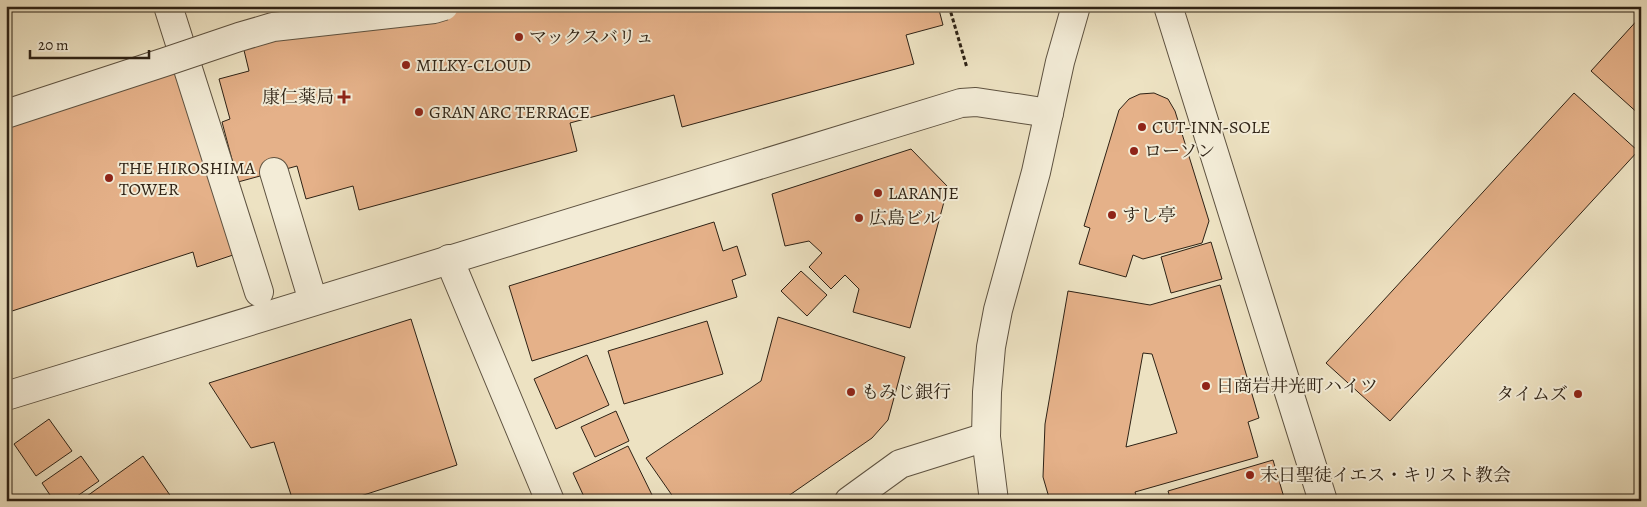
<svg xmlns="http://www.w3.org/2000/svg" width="1647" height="507" viewBox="0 0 1647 507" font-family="Alegreya,'Noto Serif JP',serif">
  <rect width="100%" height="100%" fill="#ede2c2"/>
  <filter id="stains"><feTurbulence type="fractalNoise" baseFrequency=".004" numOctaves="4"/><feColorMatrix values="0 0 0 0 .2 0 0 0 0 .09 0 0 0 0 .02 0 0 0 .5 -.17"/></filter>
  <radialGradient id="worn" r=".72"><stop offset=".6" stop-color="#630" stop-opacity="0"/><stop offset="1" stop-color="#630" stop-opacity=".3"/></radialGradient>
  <g fill="#e5b189" stroke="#2e2215" fill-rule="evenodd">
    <path d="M 326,6 L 938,6 L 943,25 L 906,35 L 914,64 L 682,127 L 674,95 L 570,123 L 577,151 L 359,210 L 353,186 L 306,199 L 297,166 L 238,182 L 222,122 L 230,119 L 219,79 L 249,71 L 242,42 L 266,23 Z"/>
    <path d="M 1641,16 L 1641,116 L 1591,71 Z"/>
    <path d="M 172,52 L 236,254 L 197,267 L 193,252 L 6,313 L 6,105 Z"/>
    <path d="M 1154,93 L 1168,99 L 1175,111 L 1209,221 L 1202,243 L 1143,259 L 1133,255 L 1126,277 L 1079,264 L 1090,228 L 1084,226 L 1119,110 L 1129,99 L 1140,94 Z"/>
    <path d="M 1574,93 L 1638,151 L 1390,421 L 1326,363 Z"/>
    <path d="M 911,149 L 948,187 L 910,328 L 853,312 L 859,289 L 845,275 L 831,289 L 809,267 L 822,253 L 809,241 L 785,246 L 772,194 Z"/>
    <path d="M 714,222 L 723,251 L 737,246 L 746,275 L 732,280 L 737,297 L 532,361 L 509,286 Z"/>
    <path d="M 1211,242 L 1222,279 L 1171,293 L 1161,257 Z"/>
    <path d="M 801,271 L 827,295 L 807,316 L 781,291 Z"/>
    <path d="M 1220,285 L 1259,418 L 1248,422 L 1258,457 L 1135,492 L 1138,501 L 1050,501 L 1043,477 L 1045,424 L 1068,291 L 1150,305 ZM 1143,353 L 1152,354 L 1177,433 L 1126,447 Z"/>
    <path d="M 778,317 L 905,357 L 888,420 L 872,438 L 781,501 L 676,501 L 646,458 L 761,381 Z"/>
    <path d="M 411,319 L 457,465 L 345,501 L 293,501 L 274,442 L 251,448 L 209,383 Z"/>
    <path d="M 707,321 L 723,374 L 624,404 L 608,351 Z"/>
    <path d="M 587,355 L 609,405 L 556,429 L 534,379 Z"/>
    <path d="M 616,411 L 629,441 L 595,457 L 581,427 Z"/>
    <path d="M 49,419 L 72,451 L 36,476 L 14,444 Z"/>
    <path d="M 628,446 L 655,501 L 586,501 L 573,473 Z"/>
    <path d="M 81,456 L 99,481 L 70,501 L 54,501 L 42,483 Z"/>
    <path d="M 143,456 L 174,501 L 80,501 Z"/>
    <path d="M 1273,460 L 1285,501 L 1171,501 L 1168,491 Z"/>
  </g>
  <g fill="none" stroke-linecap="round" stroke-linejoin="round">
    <g stroke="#5e5240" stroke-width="30">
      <g id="minor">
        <path d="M 168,6 L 259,292"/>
        <path d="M 1168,6 L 1323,501"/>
        <path d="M 274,172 L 313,301"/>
        <path d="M 449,259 L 550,501"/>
        <path d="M 6,396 L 961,103 L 976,102 L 1049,113"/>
        <path d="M 849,501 L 900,464 L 986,437"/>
        <path d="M 994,501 L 986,437 L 987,392 L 991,347 L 998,310 L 1036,172 L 1060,62 L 1076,6"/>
      </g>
    </g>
    <path stroke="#2e2215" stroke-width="3" stroke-dasharray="4 2.5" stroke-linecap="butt" d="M 949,6 L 967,68"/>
    <use href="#minor" stroke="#f3ecd7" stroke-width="28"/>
    <g stroke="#5e5240" stroke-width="30" stroke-linecap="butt">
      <path id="minor-bridge" d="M 6,114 L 165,62 L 239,37 L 273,27 L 434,9 L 444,6"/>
    </g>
    <use href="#minor-bridge" stroke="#f3ecd7" stroke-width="28"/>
  </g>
  <g fill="#8f2418" stroke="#f3ecd7" stroke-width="2">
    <circle cx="519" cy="37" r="5"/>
    <circle cx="406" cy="65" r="5"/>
    <path d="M341.5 89.5h5v5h5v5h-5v5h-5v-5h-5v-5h5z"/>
    <circle cx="419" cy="112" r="5"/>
    <circle cx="1142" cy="127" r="5"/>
    <circle cx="1134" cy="151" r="5"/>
    <circle cx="109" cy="178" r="5"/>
    <circle cx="878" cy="193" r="5"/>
    <circle cx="1112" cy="215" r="5"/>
    <circle cx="859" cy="218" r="5"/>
    <circle cx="1206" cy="386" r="5"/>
    <circle cx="851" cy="392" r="5"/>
    <circle cx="1578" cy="394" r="5"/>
    <circle cx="1250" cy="475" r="5"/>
  </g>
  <g text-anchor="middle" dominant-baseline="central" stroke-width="4" stroke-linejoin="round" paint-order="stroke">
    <g font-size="18" fill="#2e2215" stroke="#f3ecd7" text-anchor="start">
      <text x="529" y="37">マックスバリュ</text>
      <text x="416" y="65">MILKY-CLOUD</text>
      <text x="334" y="97" text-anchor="end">康仁薬局</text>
      <text x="429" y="112">GRAN ARC TERRACE</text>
      <text x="1152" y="127">CUT-INN-SOLE</text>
      <text x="1144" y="151">ローソン</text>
      <text x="119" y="168">THE HIROSHIMA<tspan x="119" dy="21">TOWER</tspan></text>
      <text x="888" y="193">LARANJE</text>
      <text x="1122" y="215">すし亭</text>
      <text x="869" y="218">広島ビル</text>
      <text x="1216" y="386">日商岩井光町ハイツ</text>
      <text x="861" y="392">もみじ銀行</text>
      <text x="1568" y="394" text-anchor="end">タイムズ</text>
      <text x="1260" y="475">末日聖徒イエス・キリスト教会</text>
    </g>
  </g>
  <rect width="1647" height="507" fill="none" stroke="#ede2c2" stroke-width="25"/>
  <rect x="8" y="8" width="1632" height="492" fill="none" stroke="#2e2215" stroke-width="2.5"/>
  <rect x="12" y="12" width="1622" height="482" fill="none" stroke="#2e2215"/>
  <path d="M30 50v8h119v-8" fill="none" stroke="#2e2215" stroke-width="2.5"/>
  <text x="38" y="50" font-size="15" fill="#2e2215" stroke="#f3ecd7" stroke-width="4" paint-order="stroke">20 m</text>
  <rect width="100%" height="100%" filter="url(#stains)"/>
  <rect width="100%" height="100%" fill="url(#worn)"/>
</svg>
